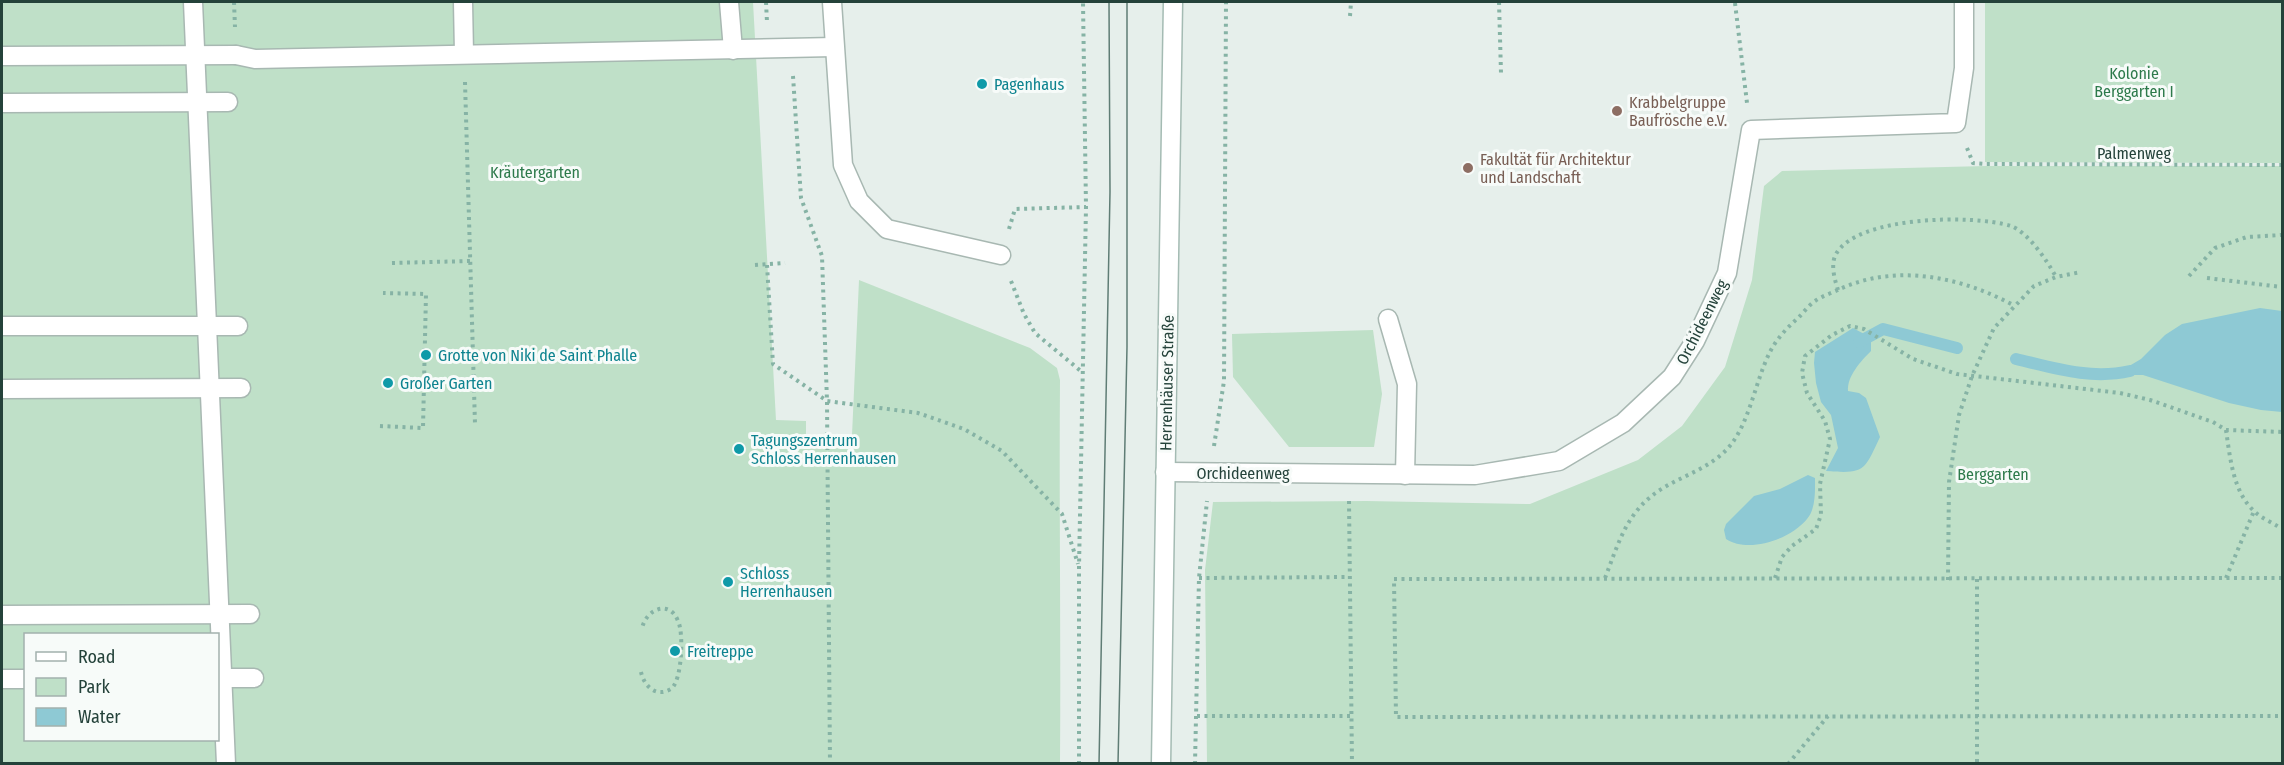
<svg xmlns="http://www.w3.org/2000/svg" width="2284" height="765" viewBox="0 0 2284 765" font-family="'Fira Sans Condensed',sans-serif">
  <rect width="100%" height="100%" fill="#e6efeb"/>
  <g fill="#bfe0c8" fill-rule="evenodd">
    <path d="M 2,2 L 753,2 L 776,420 L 806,421 L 806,437 L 852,435 L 859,280 L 1030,348 L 1057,368 L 1060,380 C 1059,508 1061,636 1060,763 L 2,763 ZM 26,634 L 218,634 L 218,740 L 26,740 Z"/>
    <path d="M 1985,2 L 2282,2 L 2282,163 L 1985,162 Z"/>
    <path d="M 1986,166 L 2282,166 L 2282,763 L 1207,764 L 1205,570 L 1213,502 L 1366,501 L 1530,504 L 1638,460 L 1682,426 L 1725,367 L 1752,280 L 1764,186 L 1782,171 Z"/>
    <path d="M 1373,330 L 1382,394 L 1374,447 L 1289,447 L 1233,377 L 1232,334 Z"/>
  </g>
  <g fill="#8ec9d4">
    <path d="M 2260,308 L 2282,311 L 2282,412 L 2261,410 L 2229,403 L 2143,375 L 2114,375 L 2141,359 L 2165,335 L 2182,324 Z"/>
    <path d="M 1853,328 L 1866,335 L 1871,334 L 1871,351 C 1861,361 1847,376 1848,391 L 1859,393 L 1866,398 L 1880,437 C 1864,471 1865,474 1826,471 L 1838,448 L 1831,415 L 1821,402 L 1816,383 L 1814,363 L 1815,352 Z"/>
    <path d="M 1808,475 L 1815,478 C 1815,490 1816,509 1807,519 C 1791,539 1749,554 1726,539 L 1724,530 L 1726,524 L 1754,496 L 1780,489 Z"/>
  </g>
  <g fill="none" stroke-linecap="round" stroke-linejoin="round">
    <g stroke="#8ec9d4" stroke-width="12">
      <path d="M 1859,342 L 1883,329 L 1957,348"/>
      <path d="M 2016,359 C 2054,368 2091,380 2130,371"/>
    </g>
    <g stroke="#a8b8b2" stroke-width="21">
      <g id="lane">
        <path d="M 463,2 L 464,54"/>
        <path d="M 729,2 L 733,50"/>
        <path d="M 236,55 L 255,59 L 834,47"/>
        <path d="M 1388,319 L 1407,384 L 1405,475"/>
        <path d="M 1165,472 L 1475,475 L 1559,461 L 1623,423 L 1672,377 L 1695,341 L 1727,273 L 1751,130 L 1956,123 L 1964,68 L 1964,2"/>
      </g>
    </g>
    <g stroke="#a8b8b2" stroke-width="21">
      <g id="street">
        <path d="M 193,2 L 226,764"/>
        <path d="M 832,2 L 843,165 L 859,201 L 887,229 L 1001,255"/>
        <path d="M 2,56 L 236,55"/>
        <path d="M 2,103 L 228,102"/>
        <path d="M 2,326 L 238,326"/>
        <path d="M 2,389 L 241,388"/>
        <path d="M 2,615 L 250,614"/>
        <path d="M 218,678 L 254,678"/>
        <path d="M 2,679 L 26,679"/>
      </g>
    </g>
    <g stroke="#a4bbb3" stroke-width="21">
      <path id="secondary" d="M 1161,764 L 1173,2"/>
    </g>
    <g stroke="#86b3a5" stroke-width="4" stroke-dasharray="3 4.5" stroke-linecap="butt">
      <path d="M 234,2 L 235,27"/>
      <path d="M 766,2 L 767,22"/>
      <path d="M 1499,2 L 1501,73"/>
      <path d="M 1735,3 L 1747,103"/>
      <path d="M 1350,16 L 1351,2"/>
      <path d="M 793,76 L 801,198 L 822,256 L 827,401 L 830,764"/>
      <path d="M 465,82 L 475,424"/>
      <path d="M 1967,148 L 1973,163 L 1986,164 L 2282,165"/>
      <path d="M 1009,229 L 1015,209 L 1086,207"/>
      <path d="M 392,263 L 470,261"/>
      <path d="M 755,265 L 785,263"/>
      <path d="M 767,265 L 773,364 L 827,401 L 918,413 L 964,429 L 1002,451 L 1062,514 L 1078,564"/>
      <path d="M 2189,276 L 2215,248 L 2247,237 L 2282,235"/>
      <path d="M 2207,278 L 2282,287"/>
      <path d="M 1011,281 L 1024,314 L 1035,333 L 1082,372"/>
      <path d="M 1838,290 C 1835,280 1830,265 1836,254 C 1857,216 1973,214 2011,226 C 2028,232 2048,262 2056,277"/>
      <path d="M 380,426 L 423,428 L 426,294 L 383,293"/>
      <path d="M 2226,430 C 2230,457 2233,492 2254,511 C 2261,518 2271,522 2279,527 L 2282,527"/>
      <path d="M 1214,446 L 1224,381 L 1226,2"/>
      <path d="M 1349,501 L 1352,764"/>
      <path d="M 1199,578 L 1349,577"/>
      <path d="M 1605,578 C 1616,550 1624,520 1648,499 C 1669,480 1701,473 1722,454 C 1749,431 1754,383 1770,352 C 1777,338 1788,327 1799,317 C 1804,312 1809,305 1815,301 C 1822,296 1832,293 1840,289 C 1897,263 1962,277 2015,306"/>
      <path d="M 1775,578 L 1782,557 L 1792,546 L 1816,529 L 1821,515 L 1820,484 L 1830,439 L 1825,421 L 1807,393 L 1802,373 L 1805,356 L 1832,335 L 1850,326 L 1864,329 L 1913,359 L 1957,374 L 2120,393 L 2150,400 L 2213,422 L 2226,430 L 2282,432"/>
      <path d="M 2226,578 L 2254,511"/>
      <path d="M 2282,578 L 1394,579 L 1396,717 L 2282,716"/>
      <path d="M 1977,579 L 1977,764"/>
      <path d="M 1948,580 L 1949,482 L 1959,415 L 1972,376 L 1994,328 L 2034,286 L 2056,277 L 2081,272"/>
      <path d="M 641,672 C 644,686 656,698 671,689 C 682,681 684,633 678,621 C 670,600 647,608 642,628"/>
      <path d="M 1197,716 L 1351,716"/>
      <path d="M 1079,764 L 1079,567 L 1086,207 L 1083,2"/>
      <path d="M 1195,764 L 1199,578 L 1207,501"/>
      <path d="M 1788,764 L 1828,716"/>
    </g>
    <use href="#lane" stroke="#fff" stroke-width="18"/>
    <use href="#street" stroke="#fff" stroke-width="18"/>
    <use href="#secondary" stroke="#fff" stroke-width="18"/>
    <g stroke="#5f7d75" stroke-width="1.5">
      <path d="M 1099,764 L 1110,192 L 1109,2"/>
      <path d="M 1118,764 L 1127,347 L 1127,2"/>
    </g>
  </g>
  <g fill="#0f9aa8" stroke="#f7fbf9" stroke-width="2">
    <circle cx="982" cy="84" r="6"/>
    <circle cx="426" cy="355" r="6"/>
    <circle cx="388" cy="383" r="6"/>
    <circle cx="739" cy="449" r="6"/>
    <circle cx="728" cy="582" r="6"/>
    <circle cx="675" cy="651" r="6"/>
  </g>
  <g fill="#8d6e63" stroke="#f7fbf9" stroke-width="2">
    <circle cx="1617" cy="111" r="6"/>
    <circle cx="1468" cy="168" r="6"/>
  </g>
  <g text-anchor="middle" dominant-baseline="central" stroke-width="6" stroke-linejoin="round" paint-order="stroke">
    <g font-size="16" fill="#2d7a4b" stroke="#f7fbf9">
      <text x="2134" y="73">Kolonie<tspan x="2134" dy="18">Berggarten I</tspan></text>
      <text x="535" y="172">Kräutergarten</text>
      <text x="1993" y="474">Berggarten</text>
    </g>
    <g font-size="16" fill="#0d838f" stroke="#f7fbf9" text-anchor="start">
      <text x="994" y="84">Pagenhaus</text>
      <text x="438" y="355">Grotte von Niki de Saint Phalle</text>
      <text x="400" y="383">Großer Garten</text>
      <text x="751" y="440">Tagungszentrum<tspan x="751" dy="18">Schloss Herrenhausen</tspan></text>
      <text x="740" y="573">Schloss<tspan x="740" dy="18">Herrenhausen</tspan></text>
      <text x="687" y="651">Freitreppe</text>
    </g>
    <g font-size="16" fill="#785e54" stroke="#f7fbf9" text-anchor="start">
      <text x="1629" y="102">Krabbelgruppe<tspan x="1629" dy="18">Baufrösche e.V.</tspan></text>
      <text x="1480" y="159">Fakultät für Architektur<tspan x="1480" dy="18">und Landschaft</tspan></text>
    </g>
    <g font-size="16" fill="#24423a" stroke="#f7fbf9">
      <text x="2134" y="153">Palmenweg</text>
      <text transform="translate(1702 322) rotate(-63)">Orchideenweg</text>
      <text transform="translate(1167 383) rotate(-89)">Herrenhäuser Straße</text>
      <text x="1243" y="473">Orchideenweg</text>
    </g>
  </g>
  <rect width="2284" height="765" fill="none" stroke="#24423a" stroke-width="6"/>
  <rect x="24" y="633" width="195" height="108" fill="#f7fbf9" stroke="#a3b1ad" stroke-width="1.5"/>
  <rect x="36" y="652" width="30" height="9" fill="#ffffff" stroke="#a3b1ad" stroke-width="1.5"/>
  <text x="78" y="663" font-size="18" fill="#24423a">Road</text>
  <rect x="36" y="678" width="30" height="18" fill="#bfe0c8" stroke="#a3b1ad" stroke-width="1.5"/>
  <text x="78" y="693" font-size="18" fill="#24423a">Park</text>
  <rect x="36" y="708" width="30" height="18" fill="#8ec9d4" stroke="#a3b1ad" stroke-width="1.5"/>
  <text x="78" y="723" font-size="18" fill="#24423a">Water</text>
</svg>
